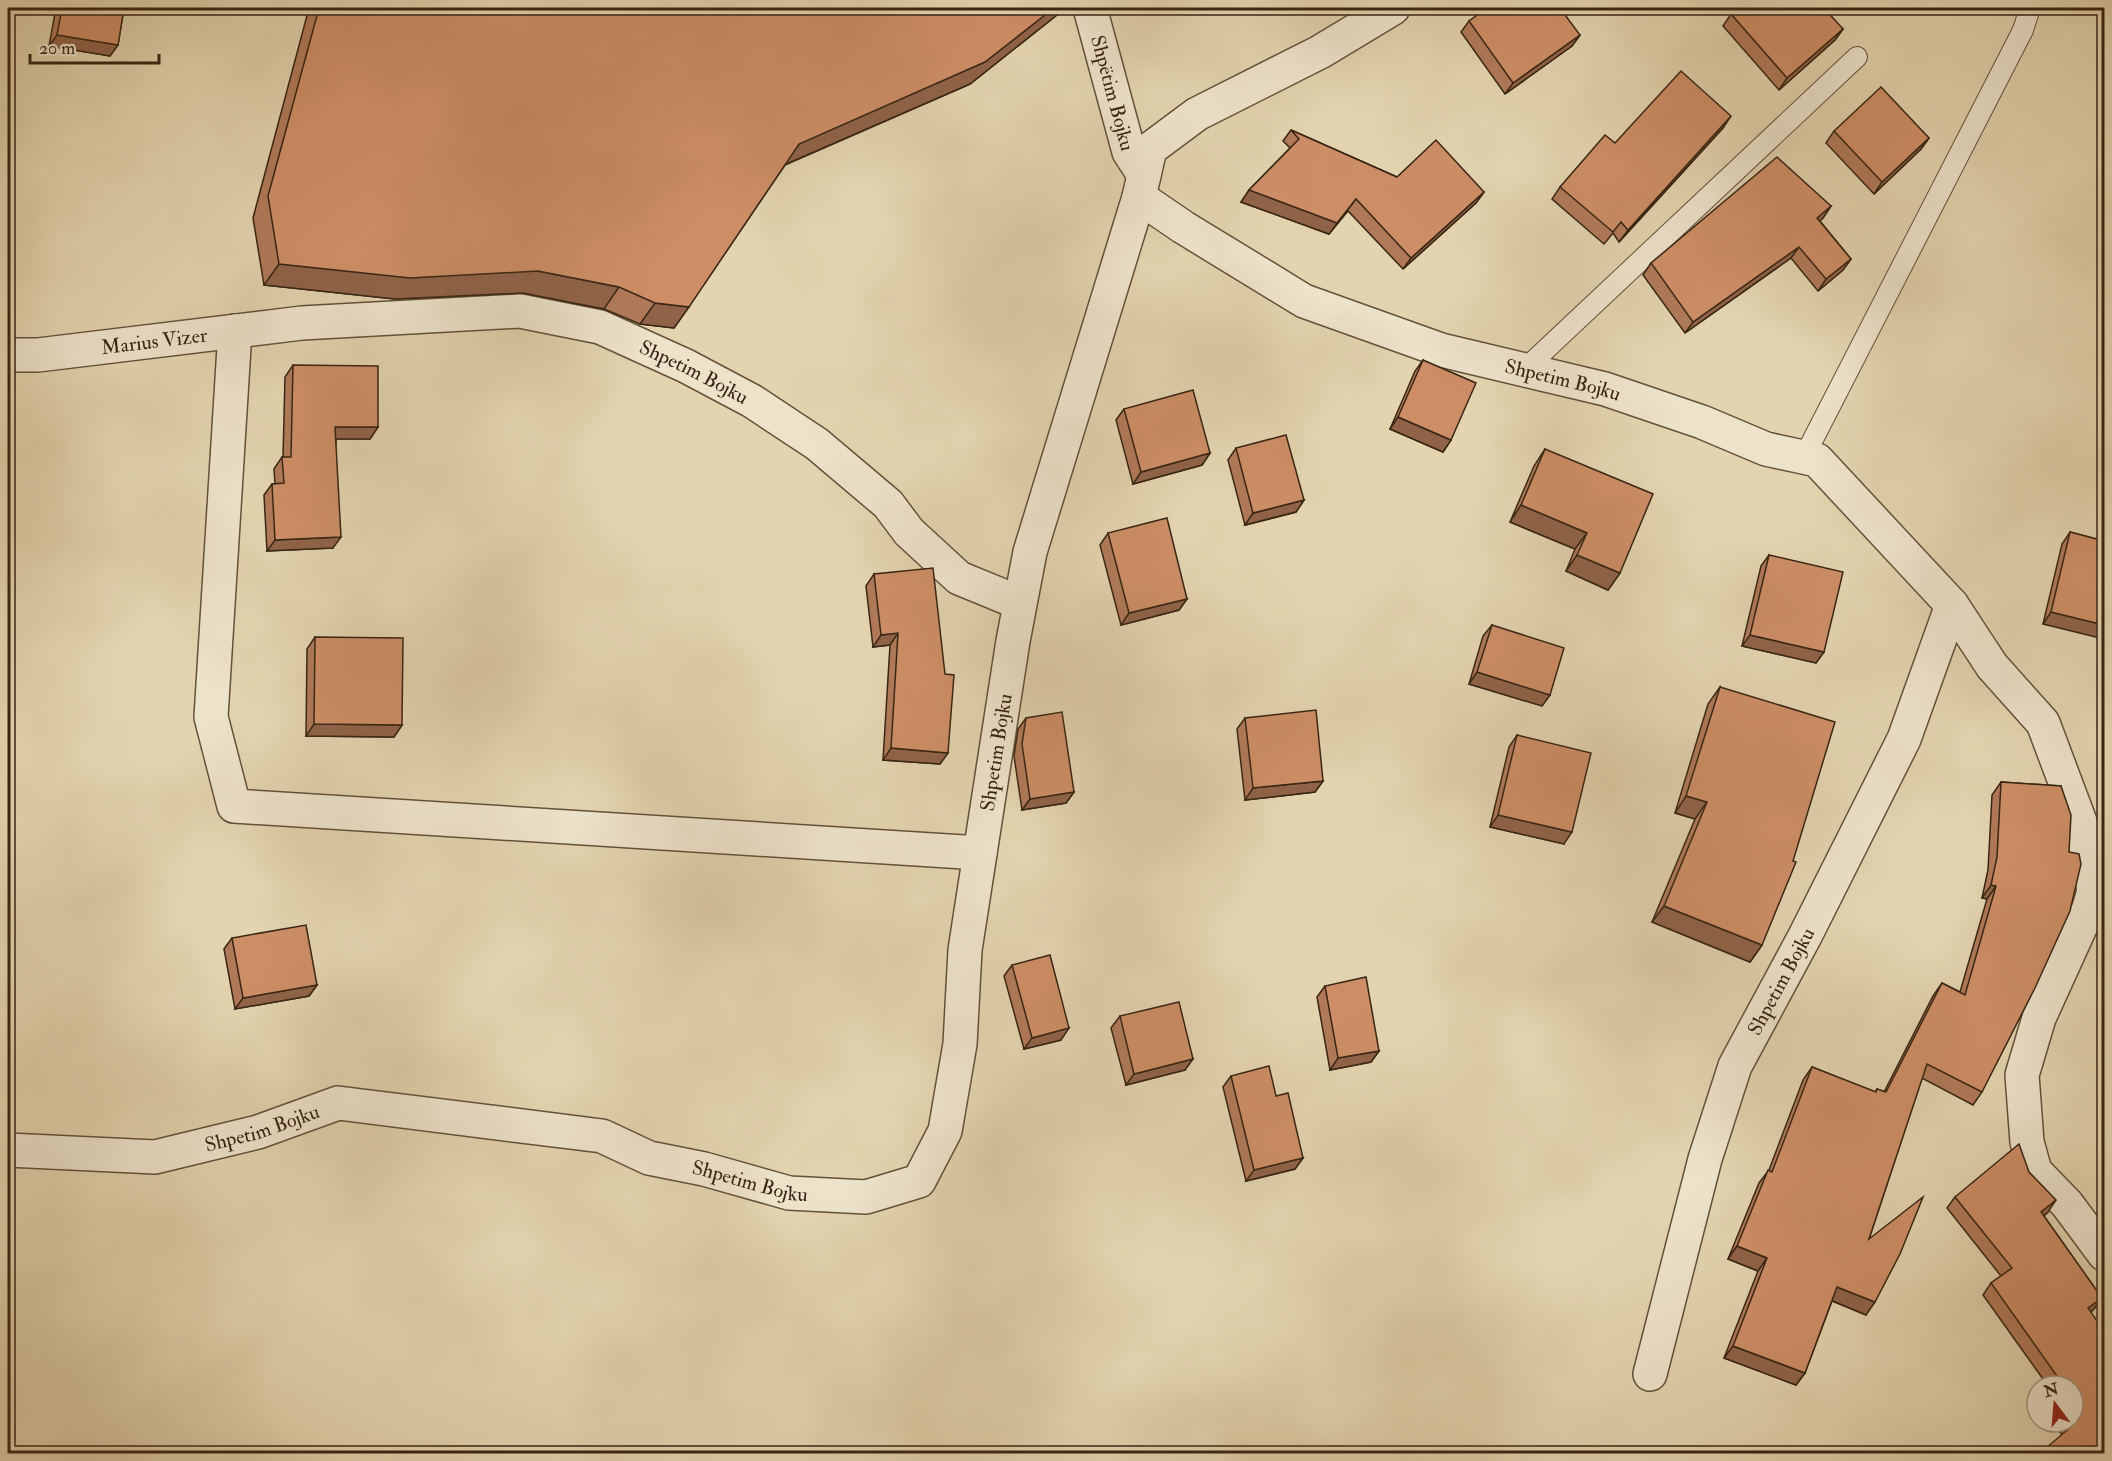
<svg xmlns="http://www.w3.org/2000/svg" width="2112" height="1461" viewBox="0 0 2112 1461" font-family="'IM FELL Double Pica',serif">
  <rect width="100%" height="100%" fill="#e3d4af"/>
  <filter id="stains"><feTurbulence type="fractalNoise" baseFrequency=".00333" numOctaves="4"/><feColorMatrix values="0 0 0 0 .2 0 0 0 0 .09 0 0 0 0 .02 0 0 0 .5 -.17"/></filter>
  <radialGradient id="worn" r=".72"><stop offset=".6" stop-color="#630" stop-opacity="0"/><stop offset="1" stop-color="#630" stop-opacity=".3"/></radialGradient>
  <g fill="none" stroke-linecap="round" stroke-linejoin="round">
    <g stroke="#63513a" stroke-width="22">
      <g id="lane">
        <path d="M 1525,369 L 1857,57"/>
        <path d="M 1804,457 L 2023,30 L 2030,8"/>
      </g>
    </g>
    <g stroke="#63513a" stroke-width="36">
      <g id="street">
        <path id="s1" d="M 1090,8 L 1129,152 L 1144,175"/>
        <path id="s2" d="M 1139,197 L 1183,227 L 1304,301 L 1441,350 L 1605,389 L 1702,422 L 1766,449 L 1817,460 L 1952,605 L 1992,666 L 2043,723 L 2082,827 L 2094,891 L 2089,908 L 2039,1018 L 2022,1075 L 2027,1142 L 2035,1171 L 2067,1204 L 2104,1254"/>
        <path d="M 235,331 L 211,717 L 234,806 L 980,853"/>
        <path id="s3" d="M 8,355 L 38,355 L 302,323 L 520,311 L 600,327 L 686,366 L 752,401 L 817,444 L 888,504 L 909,532 L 959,578 L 1020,603"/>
        <path id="s4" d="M 8,1150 L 155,1157 L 258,1132 L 338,1103 L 602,1136 L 649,1158 L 704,1169 L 789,1193 L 866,1197 L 919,1181 L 945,1131 L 960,1044 L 965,950 L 1013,641 L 1030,552 L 1139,197 L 1150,149 L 1197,114 L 1320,52 L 1393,8"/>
        <path id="s5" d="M 1650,1374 L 1705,1159 L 1735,1066 L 1805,936 L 1904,739 L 1952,605"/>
      </g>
    </g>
    <use href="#lane" stroke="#ede3cb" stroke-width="20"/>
    <use href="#street" stroke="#ede3cb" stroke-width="33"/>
  </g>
  <g fill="#b07a59" stroke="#382513" stroke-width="1.5">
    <path d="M 56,8 L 124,8 L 118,45 L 110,56 L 49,46 Z"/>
    <path d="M 309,8 L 1064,8 L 1062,11 L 970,84 L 785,165 L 674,328 L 640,324 L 604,309 L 523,293 L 395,299 L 264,285 L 253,218 Z"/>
    <path d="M 1731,14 L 1843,29 L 1835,40 L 1779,90 L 1723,26 Z"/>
    <path d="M 1469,21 L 1580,35 L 1572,46 L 1505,94 L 1461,32 Z"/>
    <path d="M 1723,128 L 1619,242 L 1613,233 L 1604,244 L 1552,199 L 1560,187 L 1615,143 Z"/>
    <path d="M 1291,130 L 1397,177 L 1484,192 L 1476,203 L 1403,269 L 1348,211 L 1329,234 L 1241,202 L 1249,190 L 1290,148 L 1283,141 Z"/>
    <path d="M 1834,131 L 1929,138 L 1921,149 L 1874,194 L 1826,143 Z"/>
    <path d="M 1831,206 L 1823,218 L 1820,221 L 1851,259 L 1843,270 L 1818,291 L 1791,258 L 1685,333 L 1643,275 L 1651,263 Z"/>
    <path d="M 1423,360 L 1451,440 L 1443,452 L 1390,429 L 1415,371 Z"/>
    <path d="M 293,365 L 378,427 L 370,439 L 336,439 L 333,548 L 267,551 L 264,495 L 272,484 L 275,484 L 274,469 L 282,457 L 283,457 L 285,377 Z"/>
    <path d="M 1124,409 L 1210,453 L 1202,465 L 1133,484 L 1116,420 Z"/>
    <path d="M 1236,448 L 1304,500 L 1296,512 L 1245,525 L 1228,460 Z"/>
    <path d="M 1545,449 L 1620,573 L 1608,590 L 1566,571 L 1575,549 L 1510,522 L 1534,466 Z"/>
    <path d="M 2070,532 L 2104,541 L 2043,624 L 2062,544 Z"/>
    <path d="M 1108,533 L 1187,599 L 1179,610 L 1121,625 L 1100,545 Z"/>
    <path d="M 1769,555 L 1824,652 L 1816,663 L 1742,646 L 1761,566 Z"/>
    <path d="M 874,574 L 948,753 L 940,764 L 883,760 L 890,645 L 873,647 L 866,586 Z"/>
    <path d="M 1492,625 L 1550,695 L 1542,706 L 1469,684 L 1483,636 Z"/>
    <path d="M 315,637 L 402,725 L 394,737 L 306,736 L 307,649 Z"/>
    <path d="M 1720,687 L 1762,945 L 1750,962 L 1652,922 L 1695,819 L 1675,813 L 1708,704 Z"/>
    <path d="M 1026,718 L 1074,792 L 1066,803 L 1022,810 L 1014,756 L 1018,729 Z"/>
    <path d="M 1245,718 L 1323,781 L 1315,792 L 1245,800 L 1237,729 Z"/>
    <path d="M 1517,735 L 1564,844 L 1490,827 L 1509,747 Z"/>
    <path d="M 2001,782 L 2061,786 L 1982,1092 L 1973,1105 L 1922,1078 L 1869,1239 L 1866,1315 L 1832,1301 L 1805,1373 L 1796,1385 L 1724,1358 L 1758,1271 L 1728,1259 L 1759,1183 L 1769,1170 L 1803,1080 L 1812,1067 L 1875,1092 L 1877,1089 L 1884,1092 L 1933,996 L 1942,983 L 1960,992 L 1987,899 L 1982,898 L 1988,870 L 1992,795 Z"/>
    <path d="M 232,938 L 317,985 L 309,996 L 235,1009 L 224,949 Z"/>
    <path d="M 1012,965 L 1061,1040 L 1024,1049 L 1004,976 Z"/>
    <path d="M 1325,986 L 1379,1051 L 1371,1062 L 1330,1070 L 1317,997 Z"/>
    <path d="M 1120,1016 L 1185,1070 L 1126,1085 L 1111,1028 Z"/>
    <path d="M 1231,1076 L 1276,1096 L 1303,1158 L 1295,1169 L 1246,1181 L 1223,1087 Z"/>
    <path d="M 2029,1172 L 2048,1212 L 2044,1216 L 2102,1298 L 2094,1309 L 2091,1312 L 2104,1454 L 2062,1435 L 2053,1422 L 2073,1422 L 2073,1386 L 2048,1386 L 1983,1295 L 1991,1283 L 2001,1276 L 1947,1208 L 1955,1197 Z"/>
  </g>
  <g fill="#906348" stroke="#382513" stroke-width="1.5">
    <path d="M 1054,8 L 1064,8 L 1062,11 L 970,84 L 784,165 L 799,144 Z"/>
    <path d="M 1843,29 L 1835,40 L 1779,90 L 1787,78 Z"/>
    <path d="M 57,35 L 118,45 L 110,56 L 49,46 Z"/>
    <path d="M 1580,35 L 1572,46 L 1505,94 L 1513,83 Z"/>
    <path d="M 1731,116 L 1723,128 L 1619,242 L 1628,230 Z"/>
    <path d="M 1929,138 L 1921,149 L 1874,194 L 1882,182 Z"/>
    <path d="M 1249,190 L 1356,199 L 1329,234 L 1241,202 Z"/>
    <path d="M 1484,192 L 1476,203 L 1403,269 L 1411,258 Z"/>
    <path d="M 1831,206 L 1823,218 L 1809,229 L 1817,218 Z"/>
    <path d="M 1799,247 L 1791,258 L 1685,333 L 1693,322 Z"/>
    <path d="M 1851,259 L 1843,270 L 1818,291 L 1826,279 Z"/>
    <path d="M 279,264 L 538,271 L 619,287 L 604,309 L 523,293 L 395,299 L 264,285 Z"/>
    <path d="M 655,303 L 689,307 L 674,328 L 640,324 Z"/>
    <path d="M 1398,417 L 1451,440 L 1443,452 L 1390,429 Z"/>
    <path d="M 335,427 L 378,427 L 370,439 L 327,439 Z"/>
    <path d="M 1210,453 L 1202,465 L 1133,484 L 1141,472 Z"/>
    <path d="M 1304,500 L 1296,512 L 1245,525 L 1253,513 Z"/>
    <path d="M 1521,505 L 1587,533 L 1575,549 L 1510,522 Z"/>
    <path d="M 341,537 L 333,548 L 267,551 L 275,540 Z"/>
    <path d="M 1577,555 L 1620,573 L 1608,590 L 1566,571 Z"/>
    <path d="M 1187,599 L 1179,610 L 1121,625 L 1129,613 Z"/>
    <path d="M 2051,612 L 2104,625 L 2104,639 L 2043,624 Z"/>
    <path d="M 898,633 L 890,645 L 873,647 L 881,635 Z"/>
    <path d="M 1750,635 L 1824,652 L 1816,663 L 1742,646 Z"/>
    <path d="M 1477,672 L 1550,695 L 1542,706 L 1469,684 Z"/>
    <path d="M 314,724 L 402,725 L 394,737 L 306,736 Z"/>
    <path d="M 891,748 L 948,753 L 940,764 L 883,760 Z"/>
    <path d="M 1323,781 L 1315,792 L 1245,800 L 1253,788 Z"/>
    <path d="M 1074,792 L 1066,803 L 1022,810 L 1030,799 Z"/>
    <path d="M 1686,796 L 1707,802 L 1695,819 L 1675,813 Z"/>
    <path d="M 1498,815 L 1572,832 L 1564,844 L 1490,827 Z"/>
    <path d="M 1991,885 L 1996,886 L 1987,899 L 1982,898 Z"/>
    <path d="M 1664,906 L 1762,945 L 1750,962 L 1652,922 Z"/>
    <path d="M 317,985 L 309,996 L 235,1009 L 243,998 Z"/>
    <path d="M 1069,1028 L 1061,1040 L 1024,1049 L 1032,1038 Z"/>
    <path d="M 1379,1051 L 1371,1062 L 1330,1070 L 1338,1058 Z"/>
    <path d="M 1193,1059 L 1185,1070 L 1126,1085 L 1134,1074 Z"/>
    <path d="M 1303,1158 L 1295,1169 L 1246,1181 L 1254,1170 Z"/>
    <path d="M 2056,1200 L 2048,1212 L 2033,1224 L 2041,1212 Z"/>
    <path d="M 1737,1246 L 1767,1258 L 1758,1271 L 1728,1259 Z"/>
    <path d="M 1837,1287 L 1875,1302 L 1866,1315 L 1828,1299 Z"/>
    <path d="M 2102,1298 L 2094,1309 L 2080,1319 L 2088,1308 Z"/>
    <path d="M 1733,1346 L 1805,1373 L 1796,1385 L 1724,1358 Z"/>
  </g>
  <g fill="#cd8e67" stroke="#382513" stroke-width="1.5">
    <path d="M 62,8 L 124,8 L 118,45 L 57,35 Z"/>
    <path d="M 319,8 L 1054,8 L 985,62 L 799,144 L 689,307 L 655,303 L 619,287 L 538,271 L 410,278 L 279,264 L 268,196 Z"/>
    <path d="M 1487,8 L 1560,8 L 1580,35 L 1513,83 L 1469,21 Z"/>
    <path d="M 1738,8 L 1824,8 L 1843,29 L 1787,78 L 1731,14 Z"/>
    <path d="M 1681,71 L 1731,116 L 1628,230 L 1621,222 L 1613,232 L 1560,187 L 1605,135 L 1615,143 Z"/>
    <path d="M 1881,87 L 1929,138 L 1882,182 L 1834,131 Z"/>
    <path d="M 1291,130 L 1397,177 L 1436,140 L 1484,192 L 1411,258 L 1356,199 L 1337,223 L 1249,190 L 1299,139 Z"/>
    <path d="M 1777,157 L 1831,206 L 1817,218 L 1851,259 L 1826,279 L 1799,247 L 1693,322 L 1651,263 Z"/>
    <path d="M 1423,360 L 1476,383 L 1451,440 L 1398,417 Z"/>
    <path d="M 293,365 L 378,366 L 378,427 L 335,427 L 341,537 L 275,540 L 272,484 L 284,483 L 282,457 L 291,457 Z"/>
    <path d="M 1193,390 L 1210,453 L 1141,472 L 1124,409 Z"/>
    <path d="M 1286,435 L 1304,500 L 1253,513 L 1236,448 Z"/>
    <path d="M 1545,449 L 1653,494 L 1620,573 L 1577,555 L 1587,533 L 1521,505 Z"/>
    <path d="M 1167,518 L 1187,599 L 1129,613 L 1108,533 Z"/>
    <path d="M 2070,532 L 2104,541 L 2104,625 L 2051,612 Z"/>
    <path d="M 1769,555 L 1843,572 L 1824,652 L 1750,635 Z"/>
    <path d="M 933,568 L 945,674 L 954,675 L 948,753 L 891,748 L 898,633 L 881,635 L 874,574 Z"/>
    <path d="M 1492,625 L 1564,648 L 1550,695 L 1477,672 Z"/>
    <path d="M 315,637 L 403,638 L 402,725 L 314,724 Z"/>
    <path d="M 1720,687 L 1835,722 L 1793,861 L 1796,862 L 1762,945 L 1664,906 L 1707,802 L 1686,796 Z"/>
    <path d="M 1316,710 L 1323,781 L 1253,788 L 1245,718 Z"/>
    <path d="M 1062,712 L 1074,792 L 1030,799 L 1022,744 L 1026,718 Z"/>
    <path d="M 1517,735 L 1591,753 L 1572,832 L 1498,815 Z"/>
    <path d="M 2001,782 L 2061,786 L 2071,815 L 2069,852 L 2079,854 L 2081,864 L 2070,911 L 2035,988 L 1982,1092 L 1927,1064 L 1869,1239 L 1923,1197 L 1900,1254 L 1875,1302 L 1837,1287 L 1805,1373 L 1733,1346 L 1767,1258 L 1737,1246 L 1768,1170 L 1772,1172 L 1812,1067 L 1876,1092 L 1877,1089 L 1886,1092 L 1942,983 L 1965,995 L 1996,886 L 1991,885 L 1997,857 Z"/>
    <path d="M 306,925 L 317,985 L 243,998 L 232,938 Z"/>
    <path d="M 1050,955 L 1069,1028 L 1032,1038 L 1012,965 Z"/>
    <path d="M 1366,977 L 1379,1051 L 1338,1058 L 1325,986 Z"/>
    <path d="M 1179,1002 L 1193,1059 L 1134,1074 L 1120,1016 Z"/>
    <path d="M 1269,1066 L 1276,1096 L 1288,1093 L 1303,1158 L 1254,1170 L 1231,1076 Z"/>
    <path d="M 2019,1144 L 2029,1172 L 2056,1200 L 2041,1212 L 2102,1298 L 2088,1308 L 2104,1331 L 2104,1454 L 2039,1454 L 2072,1426 L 2069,1422 L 2073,1422 L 2073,1386 L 2064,1386 L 1991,1283 L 2012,1268 L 1955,1197 Z"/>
  </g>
  <g text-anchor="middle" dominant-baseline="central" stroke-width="5" stroke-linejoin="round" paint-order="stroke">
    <g font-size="20" fill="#382513" stroke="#ede3cb">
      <text stroke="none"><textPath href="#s1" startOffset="88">Shpëtim Bojku</textPath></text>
      <text stroke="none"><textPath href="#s3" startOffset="147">Marius Vizer</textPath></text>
      <text stroke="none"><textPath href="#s3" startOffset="700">Shpetim Bojku</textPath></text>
      <text stroke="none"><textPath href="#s2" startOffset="466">Shpetim Bojku</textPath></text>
      <text stroke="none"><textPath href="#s4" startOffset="1372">Shpetim Bojku</textPath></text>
      <text stroke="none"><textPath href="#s5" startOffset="416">Shpetim Bojku</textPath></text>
      <text stroke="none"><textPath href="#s4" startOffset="258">Shpetim Bojku</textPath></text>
      <text stroke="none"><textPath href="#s4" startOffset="760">Shpetim Bojku</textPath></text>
    </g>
  </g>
  <rect width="2112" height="1461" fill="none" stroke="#e3d4af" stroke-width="30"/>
  <rect x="9" y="9" width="2094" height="1443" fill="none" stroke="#382513" stroke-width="3"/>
  <rect x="15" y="15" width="2082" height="1431" fill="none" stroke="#382513" stroke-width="1.5"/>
  <g transform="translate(2055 1404) rotate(344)"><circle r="28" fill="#ede3cb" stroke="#a59781" stroke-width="1.5"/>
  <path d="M0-4.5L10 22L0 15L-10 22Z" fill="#8f2418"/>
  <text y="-9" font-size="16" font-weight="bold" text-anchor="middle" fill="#382513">N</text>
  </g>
  <path d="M30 54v9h129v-9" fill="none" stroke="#382513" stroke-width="3"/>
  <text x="39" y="54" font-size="18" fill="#382513" stroke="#ede3cb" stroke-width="4.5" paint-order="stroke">20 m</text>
  <rect width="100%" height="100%" filter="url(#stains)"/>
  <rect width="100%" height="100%" fill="url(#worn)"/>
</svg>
